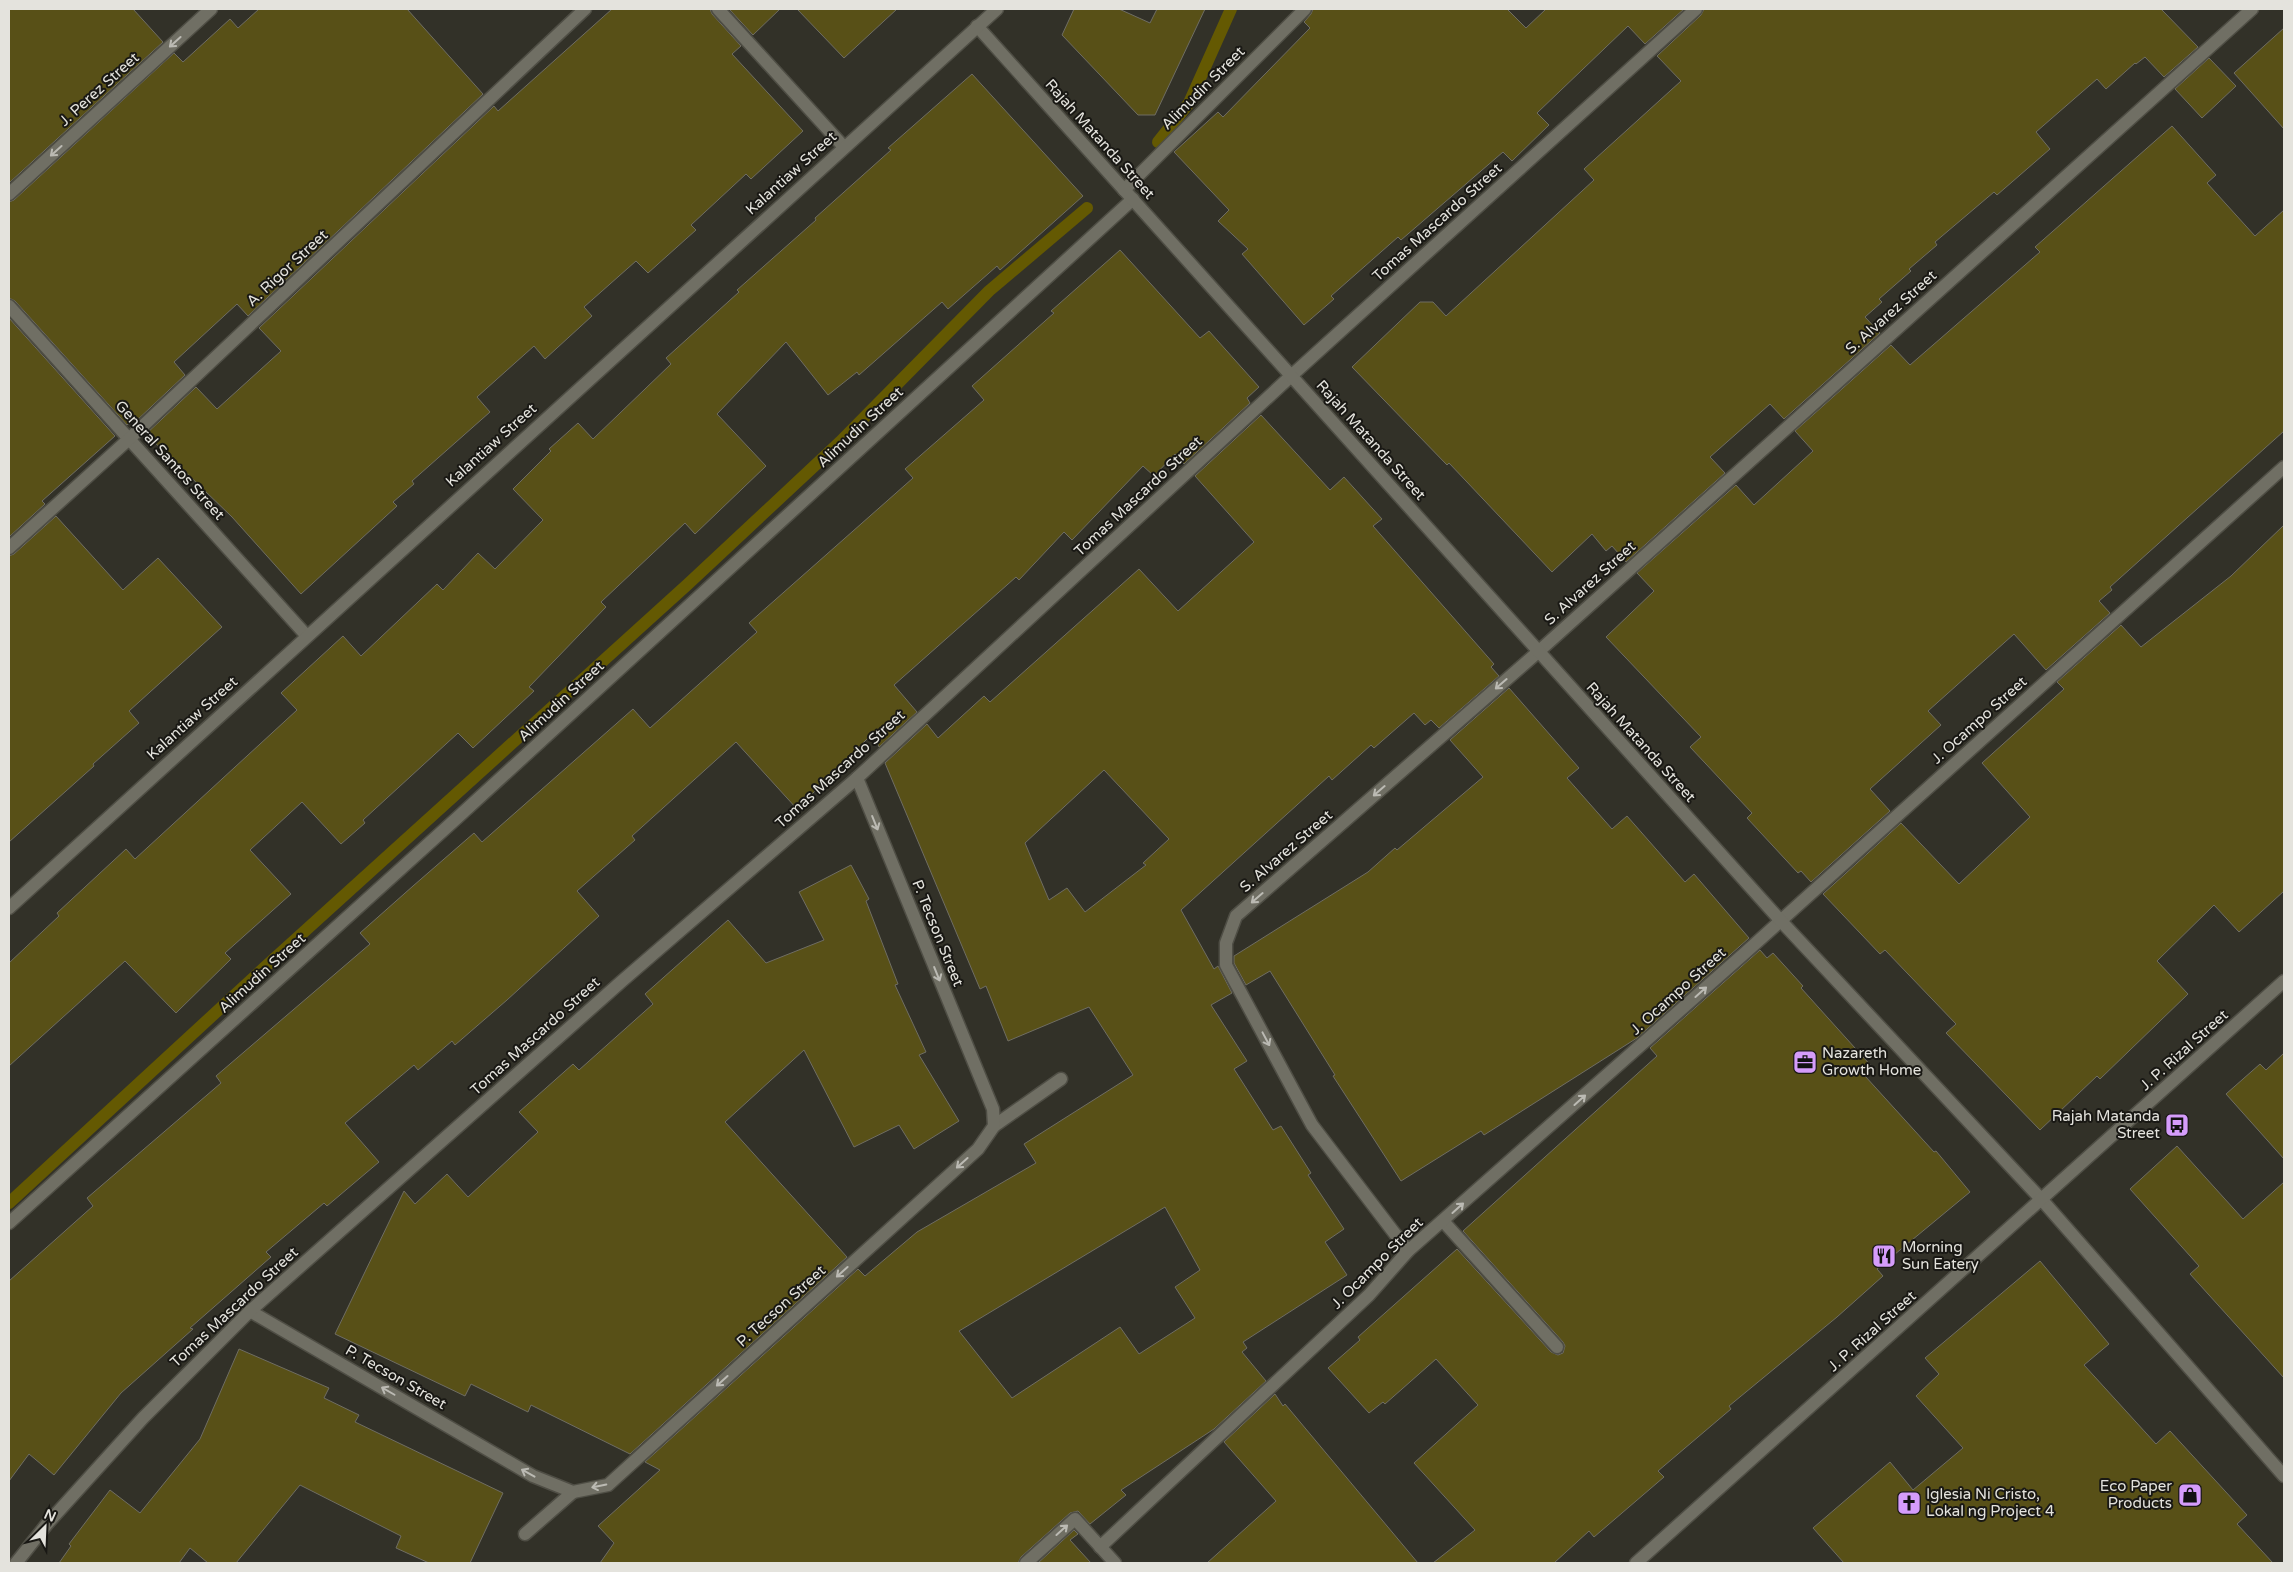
<svg xmlns="http://www.w3.org/2000/svg" width="2293" height="1572" viewBox="0 0 2293 1572" font-family="'Varela Round',sans-serif">
  <rect width="100%" height="100%" fill="#323128"/>
  <g fill="none" stroke-linecap="round" stroke-linejoin="round">
    <g stroke="#645902" stroke-width="12">
      <path d="M 1158,142 L 1189,103 L 1231,9"/>
      <path d="M 9,1203 L 264,968 L 688,584 L 840,442 L 989,291 L 1087,208"/>
    </g>
  </g>
  <g fill="#585017" stroke="#6f6d63" fill-rule="evenodd">
    <path d="M 9,9 L 133,9 L 163,42 L 9,183 Z"/>
    <path d="M 259,9 L 407,9 L 483,94 L 248,316 L 237,304 L 174,362 L 185,375 L 134,423 L 132,421 L 127,425 L 15,301 L 9,298 L 9,202 L 14,200 L 174,53 L 183,62 L 230,19 L 238,28 Z"/>
    <path d="M 612,9 L 710,9 L 712,14 L 741,46 L 732,54 L 803,131 L 751,179 L 746,174 L 691,225 L 696,230 L 648,273 L 636,261 L 584,307 L 592,316 L 545,359 L 534,346 L 477,397 L 490,412 L 412,481 L 414,484 L 393,502 L 397,506 L 301,594 L 232,517 L 146,434 L 196,387 L 217,409 L 281,351 L 259,328 L 494,106 L 498,111 Z"/>
    <path d="M 729,9 L 780,9 L 753,35 Z"/>
    <path d="M 797,9 L 897,9 L 844,58 Z"/>
    <path d="M 1074,9 L 1119,9 L 1150,23 L 1157,9 L 1205,9 L 1155,115 L 1138,115 L 1062,35 Z"/>
    <path d="M 1313,9 L 1507,9 L 1526,28 L 1546,9 L 1684,9 L 1645,44 L 1628,26 L 1537,113 L 1549,125 L 1512,161 L 1503,152 L 1401,240 L 1398,237 L 1331,296 L 1334,299 L 1304,325 L 1242,254 L 1248,249 L 1218,221 L 1229,210 L 1174,152 L 1218,112 L 1223,117 L 1310,28 L 1304,22 L 1311,14 Z"/>
    <path d="M 1704,9 L 2161,9 L 2198,47 L 2164,77 L 2145,57 L 2136,64 L 2135,63 L 2106,89 L 2097,79 L 2036,132 L 2050,149 L 1997,195 L 1994,192 L 1935,242 L 1937,245 L 1909,269 L 1911,271 L 1879,299 L 1882,302 L 1865,317 L 1880,333 L 1784,419 L 1770,404 L 1710,457 L 1725,473 L 1626,562 L 1612,546 L 1606,551 L 1592,534 L 1552,572 L 1449,463 L 1447,465 L 1352,367 L 1420,302 L 1433,302 L 1446,316 L 1594,180 L 1584,169 L 1681,81 L 1657,56 L 1701,15 Z"/>
    <path d="M 2284,28 L 2284,129 L 2234,73 Z"/>
    <path d="M 2209,58 L 2236,86 L 2202,118 L 2175,89 Z"/>
    <path d="M 972,74 L 1083,196 L 1000,270 L 997,266 L 948,309 L 942,302 L 859,375 L 857,372 L 828,395 L 786,342 L 717,414 L 766,466 L 695,534 L 685,523 L 601,602 L 606,607 L 529,687 L 534,691 L 473,748 L 458,733 L 363,820 L 365,823 L 341,844 L 302,802 L 250,850 L 291,894 L 225,953 L 231,959 L 176,1013 L 125,961 L 9,1066 L 9,963 L 59,916 L 57,913 L 126,849 L 135,859 L 297,710 L 281,693 L 343,636 L 361,656 L 437,584 L 443,590 L 478,553 L 495,569 L 543,520 L 513,489 L 551,451 L 549,449 L 578,423 L 593,439 L 671,364 L 666,358 L 739,292 L 737,290 L 816,220 L 815,218 L 891,150 L 888,148 Z"/>
    <path d="M 2172,126 L 2216,175 L 2207,183 L 2255,236 L 2284,210 L 2284,431 L 2110,587 L 2112,590 L 2099,601 L 2110,613 L 2046,670 L 2014,634 L 1928,711 L 1941,725 L 1870,789 L 1890,811 L 1811,882 L 1801,871 L 1798,873 L 1747,818 L 1752,813 L 1690,747 L 1701,737 L 1606,637 L 1654,591 L 1637,573 L 1736,485 L 1754,505 L 1813,451 L 1795,431 L 1891,345 L 1910,365 L 2040,252 L 2035,247 Z"/>
    <path d="M 1120,250 L 1200,338 L 1209,331 L 1259,387 L 1247,398 L 1250,403 L 1184,464 L 1175,454 L 1154,476 L 1143,466 L 1072,540 L 1064,532 L 1019,580 L 1016,577 L 894,685 L 917,712 L 879,747 L 873,733 L 797,809 L 736,742 L 632,836 L 635,840 L 577,891 L 599,916 L 507,1000 L 455,1045 L 452,1041 L 418,1070 L 414,1065 L 345,1123 L 379,1162 L 327,1206 L 324,1203 L 266,1252 L 271,1257 L 190,1328 L 193,1329 L 121,1393 L 54,1475 L 29,1454 L 9,1481 L 9,1281 L 93,1206 L 87,1198 L 221,1083 L 216,1076 L 370,944 L 360,933 L 413,886 L 474,833 L 482,842 L 633,709 L 650,728 L 757,632 L 749,623 L 913,478 L 905,469 L 984,400 L 972,386 L 1054,313 L 1051,311 Z"/>
    <path d="M 9,318 L 115,436 L 42,501 L 45,504 L 9,537 Z"/>
    <path d="M 1261,415 L 1330,490 L 1344,477 L 1382,519 L 1373,526 L 1494,664 L 1491,667 L 1499,676 L 1439,728 L 1431,720 L 1425,725 L 1414,713 L 1374,748 L 1371,745 L 1332,780 L 1329,776 L 1181,910 L 1214,969 L 1218,966 L 1232,993 L 1211,1005 L 1247,1061 L 1234,1069 L 1273,1130 L 1281,1126 L 1311,1173 L 1308,1175 L 1344,1229 L 1325,1242 L 1347,1275 L 1243,1342 L 1247,1348 L 1242,1352 L 1266,1381 L 1214,1429 L 1121,1490 L 1126,1495 L 1090,1524 L 1078,1511 L 1070,1513 L 1021,1557 L 1018,1563 L 600,1563 L 614,1543 L 598,1526 L 660,1470 L 645,1462 L 858,1269 L 865,1276 L 917,1232 L 1036,1163 L 1024,1144 L 1133,1075 L 1089,1007 L 1008,1041 L 986,986 L 980,989 L 885,763 L 927,724 L 938,738 L 984,696 L 990,702 L 1139,569 L 1178,611 L 1254,542 L 1195,476 ZM 1104,770 L 1169,839 L 1143,863 L 1146,865 L 1085,912 L 1067,888 L 1049,900 L 1025,843 ZM 1165,1207 L 1200,1270 L 1175,1287 L 1195,1318 L 1139,1354 L 1120,1327 L 1012,1398 L 959,1331 Z"/>
    <path d="M 56,516 L 123,590 L 158,558 L 222,627 L 129,711 L 139,723 L 93,764 L 94,766 L 9,842 L 9,556 L 14,554 Z"/>
    <path d="M 2284,525 L 2284,891 L 2239,932 L 2214,905 L 2157,961 L 2188,994 L 2100,1079 L 2097,1076 L 2040,1130 L 1946,1033 L 1956,1024 L 1885,950 L 1880,954 L 1823,894 L 1901,823 L 1959,884 L 2030,817 L 1982,763 L 2064,689 L 2057,682 L 2121,625 L 2141,647 L 2231,576 Z"/>
    <path d="M 1509,688 L 1579,768 L 1567,778 L 1612,829 L 1627,816 L 1685,882 L 1694,874 L 1749,938 L 1637,1038 L 1484,1135 L 1481,1131 L 1401,1181 L 1333,1076 L 1335,1075 L 1270,971 L 1246,985 L 1234,963 L 1234,956 L 1368,872 L 1395,848 L 1397,850 L 1483,777 L 1450,740 Z"/>
    <path d="M 851,865 L 869,899 L 866,901 L 898,984 L 895,985 L 926,1052 L 919,1055 L 959,1121 L 914,1149 L 899,1125 L 854,1147 L 804,1050 L 725,1122 L 847,1257 L 630,1454 L 531,1405 L 528,1412 L 471,1384 L 465,1396 L 335,1334 L 404,1191 L 415,1204 L 447,1174 L 468,1197 L 538,1132 L 519,1112 L 573,1064 L 579,1070 L 653,1004 L 645,994 L 728,920 L 766,963 L 824,940 L 799,892 Z"/>
    <path d="M 1760,950 L 1767,958 L 1773,953 L 1803,986 L 1801,988 L 1873,1068 L 1865,1076 L 1934,1152 L 1936,1151 L 1970,1192 L 1877,1269 L 1883,1276 L 1837,1317 L 1729,1406 L 1731,1409 L 1658,1471 L 1664,1477 L 1594,1537 L 1589,1531 L 1554,1563 L 1433,1563 L 1475,1530 L 1414,1463 L 1478,1405 L 1436,1359 L 1385,1404 L 1383,1402 L 1369,1413 L 1328,1368 L 1360,1340 L 1358,1337 L 1457,1249 L 1551,1352 L 1558,1355 L 1563,1353 L 1565,1346 L 1563,1342 L 1463,1231 L 1657,1056 L 1650,1048 Z"/>
    <path d="M 2284,1053 L 2284,1159 L 2226,1094 L 2260,1064 L 2266,1070 Z"/>
    <path d="M 2177,1146 L 2243,1219 L 2284,1182 L 2284,1378 L 2190,1274 L 2199,1266 L 2130,1189 Z"/>
    <path d="M 2040,1261 L 2109,1344 L 2084,1365 L 2156,1444 L 2170,1431 L 2247,1515 L 2237,1524 L 2273,1563 L 1844,1563 L 1813,1528 L 1890,1462 L 1913,1490 L 1963,1448 L 1916,1396 L 1939,1374 L 1925,1358 Z"/>
    <path d="M 239,1349 L 329,1388 L 324,1398 L 359,1415 L 355,1422 L 503,1493 L 470,1563 L 429,1563 L 396,1548 L 401,1536 L 300,1485 L 236,1563 L 208,1563 L 190,1548 L 179,1563 L 59,1563 L 71,1546 L 69,1544 L 110,1490 L 140,1513 L 200,1439 Z"/>
    <path d="M 1275,1394 L 1283,1406 L 1285,1404 L 1418,1563 L 1207,1563 L 1276,1501 L 1224,1442 Z"/>
    <path d="M 1074,1530 L 1078,1534 L 1070,1540 L 1091,1563 L 1038,1563 Z"/>
  </g>
  <g fill="none" stroke-linecap="round" stroke-linejoin="round">
    <g stroke="#4f4e45" stroke-width="15">
      <path id="service" d="M 1026,1563 L 1075,1519 L 1115,1563"/>
    </g>
    <g stroke="#4f4e45" stroke-width="15">
      <g id="minor">
        <path d="M 718,9 L 844,147"/>
        <path d="M 1124,190 L 1305,9"/>
        <path d="M 9,194 L 211,9"/>
        <path d="M 9,306 L 306,635"/>
        <path d="M 9,548 L 129,439 L 585,9"/>
        <path d="M 994,1126 L 1061,1079"/>
        <path d="M 1443,1221 L 1557,1347"/>
        <path d="M 9,1223 L 457,818 L 1133,199"/>
        <path d="M 1408,1251 L 1312,1125 L 1226,965 L 1226,943 L 1236,916 L 1538,652 L 2252,9"/>
        <path d="M 250,1311 L 533,1476 L 573,1492 L 608,1485 L 978,1149 L 994,1126 L 993,1109 L 857,778"/>
        <path d="M 525,1534 L 573,1492"/>
        <path d="M 1100,1547 L 1369,1295 L 1408,1251 L 1746,952 L 2284,467"/>
        <path d="M 16,1563 L 47,1524 L 143,1418 L 250,1311 L 622,981 L 857,778 L 1291,376 L 1696,9"/>
      </g>
    </g>
    <g stroke="#4f4e45" stroke-width="15">
      <g id="tertiary">
        <path d="M 977,26 L 1780,920 L 2042,1200 L 2284,1476"/>
        <path d="M 9,908 L 997,9"/>
        <path d="M 1636,1563 L 2284,981"/>
      </g>
    </g>
    <use href="#service" stroke="#706f64" stroke-width="12"/>
    <use href="#minor" stroke="#706f64" stroke-width="12"/>
    <use href="#tertiary" stroke="#706f64" stroke-width="12"/>
  </g>
  <defs><path id="oneway-shaft" d="M-6 0H5M1.5-3L5.5 0L1.5 3" fill="none" stroke-width="1.6" stroke-linecap="round" stroke-linejoin="round" transform="scale(1.25)"/></defs>
  <g stroke="#bbbab3">
    <use href="#oneway-shaft" transform="translate(175 42) rotate(138)"/>
    <use href="#oneway-shaft" transform="translate(56 151) rotate(138)"/>
    <use href="#oneway-shaft" transform="translate(1501 684) rotate(139)"/>
    <use href="#oneway-shaft" transform="translate(1379 791) rotate(139)"/>
    <use href="#oneway-shaft" transform="translate(875 823) rotate(68)"/>
    <use href="#oneway-shaft" transform="translate(1257 898) rotate(139)"/>
    <use href="#oneway-shaft" transform="translate(937 974) rotate(68)"/>
    <use href="#oneway-shaft" transform="translate(1701 992) rotate(-42)"/>
    <use href="#oneway-shaft" transform="translate(1266 1039) rotate(62)"/>
    <use href="#oneway-shaft" transform="translate(1580 1100) rotate(-42)"/>
    <use href="#oneway-shaft" transform="translate(962 1163) rotate(138)"/>
    <use href="#oneway-shaft" transform="translate(1458 1208) rotate(-42)"/>
    <use href="#oneway-shaft" transform="translate(842 1272) rotate(138)"/>
    <use href="#oneway-shaft" transform="translate(722 1381) rotate(138)"/>
    <use href="#oneway-shaft" transform="translate(388 1391) rotate(-150)"/>
    <use href="#oneway-shaft" transform="translate(528 1473) rotate(-151)"/>
    <use href="#oneway-shaft" transform="translate(599 1486) rotate(168)"/>
    <use href="#oneway-shaft" transform="translate(1062 1530) rotate(-42)"/>
  </g>
  <defs>
    <g id="office-square" transform="scale(1.25)"><rect x="-9" y="-9" width="18" height="18" rx="4" fill="#d59cfb" stroke="#191814"/><path d="M-6-3h4V-5.5h4V-3h4V5H-6ZM-1-4.5V-3h2v-1.5ZM-6 0V1H6V0Z" fill="#111"/></g>
    <g id="bus-square" transform="scale(1.25)"><rect x="-9" y="-9" width="18" height="18" rx="4" fill="#d59cfb" stroke="#191814"/><path d="M-5-6H5V4H4V6H2V4H-2V6H-4V4H-5ZM-3.5-4V0h7V-4ZM-3.5 1.2v1.5H-2V1.2ZM2 1.2v1.5H3.5V1.2Z" fill="#111"/></g>
    <g id="restaurant-square" transform="scale(1.25)"><rect x="-9" y="-9" width="18" height="18" rx="4" fill="#d59cfb" stroke="#191814"/><path d="M-5-6h1v4h1v-4h1v4h1v-4h1v5L-1.5 .5V6h-2V.5L-5-1ZM5-6V6H3V1.5H1.5Q1.5-4 5-6Z" fill="#111"/></g>
    <g id="shop-square" transform="scale(1.25)"><rect x="-9" y="-9" width="18" height="18" rx="4" fill="#d59cfb" stroke="#191814"/><path d="M-5-2.5h2.3a2.7 3.5 0 0 1 5.4 0H5L5.5 6h-11ZM-1.5-2.5h3a1.5 2.3 0 0 0-3 0Z" fill="#111"/></g>
    <g id="church-square" transform="scale(1.25)"><rect x="-9" y="-9" width="18" height="18" rx="4" fill="#d59cfb" stroke="#191814"/><path d="M-1.2-6h2.4v3.5h3.3v2.4h-3.3V6h-2.4V-.1h-3.3v-2.4h3.3Z" fill="#111"/></g>
  </defs>
  <g fill-rule="evenodd">
    <use href="#office-square" x="1805" y="1062"/>
    <use href="#bus-square" x="2177" y="1125"/>
    <use href="#restaurant-square" x="1884" y="1256"/>
    <use href="#shop-square" x="2190" y="1495"/>
    <use href="#church-square" x="1909" y="1503"/>
  </g>
  <g text-anchor="middle" dominant-baseline="central" stroke-width="4" stroke-linejoin="round" paint-order="stroke">
    <g font-size="15" fill="#e4e3dd" stroke="#191814">
      <text transform="translate(1203 88) rotate(-45)">Alimudin Street</text>
      <text transform="translate(99 89) rotate(-42)">J. Perez Street</text>
      <text transform="translate(1100 139) rotate(48)">Rajah Matanda Street</text>
      <text transform="translate(791 173) rotate(-42)">Kalantiaw Street</text>
      <text transform="translate(1437 222) rotate(-42)">Tomas Mascardo Street</text>
      <text transform="translate(287 268) rotate(-43)">A. Rigor Street</text>
      <text transform="translate(1891 312) rotate(-42)">S. Alvarez Street</text>
      <text transform="translate(860 427) rotate(-43)">Alimudin Street</text>
      <text transform="translate(1371 440) rotate(48)">Rajah Matanda Street</text>
      <text transform="translate(491 445) rotate(-42)">Kalantiaw Street</text>
      <text transform="translate(170 460) rotate(48)">General Santos Street</text>
      <text transform="translate(1138 496) rotate(-43)">Tomas Mascardo Street</text>
      <text transform="translate(1590 583) rotate(-42)">S. Alvarez Street</text>
      <text transform="translate(561 701) rotate(-43)">Alimudin Street</text>
      <text transform="translate(192 718) rotate(-42)">Kalantiaw Street</text>
      <text transform="translate(1979 720) rotate(-42)">J. Ocampo Street</text>
      <text transform="translate(1641 742) rotate(48)">Rajah Matanda Street</text>
      <text transform="translate(840 769) rotate(-42)">Tomas Mascardo Street</text>
      <text transform="translate(1286 851) rotate(-41)">S. Alvarez Street</text>
      <text transform="translate(938 933) rotate(68)">P. Tecson Street</text>
      <text transform="translate(262 973) rotate(-42)">Alimudin Street</text>
      <text transform="translate(1678 991) rotate(-42)">J. Ocampo Street</text>
      <text transform="translate(535 1036) rotate(-42)">Tomas Mascardo Street</text>
      <text transform="translate(2184 1050) rotate(-42)">J. P. Rizal Street</text>
      <text transform="translate(1377 1263) rotate(-45)">J. Ocampo Street</text>
      <text transform="translate(781 1306) rotate(-42)">P. Tecson Street</text>
      <text transform="translate(234 1307) rotate(-43)">Tomas Mascardo Street</text>
      <text transform="translate(1872 1331) rotate(-42)">J. P. Rizal Street</text>
      <text transform="translate(396 1377) rotate(30)">P. Tecson Street</text>
    </g>
    <g font-size="15" fill="#e4e3dd" stroke="#191814" text-anchor="start">
      <text x="1822" y="1053">Nazareth<tspan x="1822" dy="17">Growth Home</tspan></text>
      <text x="2160" y="1116" text-anchor="end">Rajah Matanda<tspan x="2160" dy="17">Street</tspan></text>
      <text x="1902" y="1247">Morning<tspan x="1902" dy="17">Sun Eatery</tspan></text>
      <text x="2172" y="1486" text-anchor="end">Eco Paper<tspan x="2172" dy="17">Products</tspan></text>
      <text x="1926" y="1494">Iglesia Ni Cristo,<tspan x="1926" dy="17">Lokal ng Project 4</tspan></text>
    </g>
  </g>
  <rect width="2293" height="1572" fill="none" stroke="#e4e3dd" stroke-width="20"/>
  <g transform="translate(45 1527) rotate(24)" stroke="#191814" stroke-width="4" paint-order="stroke">
  <path d="M0-4L9 19L0 12L-9 19Z" fill="#e4e3dd"/>
  <text y="-8" font-size="14" font-weight="bold" text-anchor="middle" fill="#e4e3dd">N</text>
  </g>
</svg>
